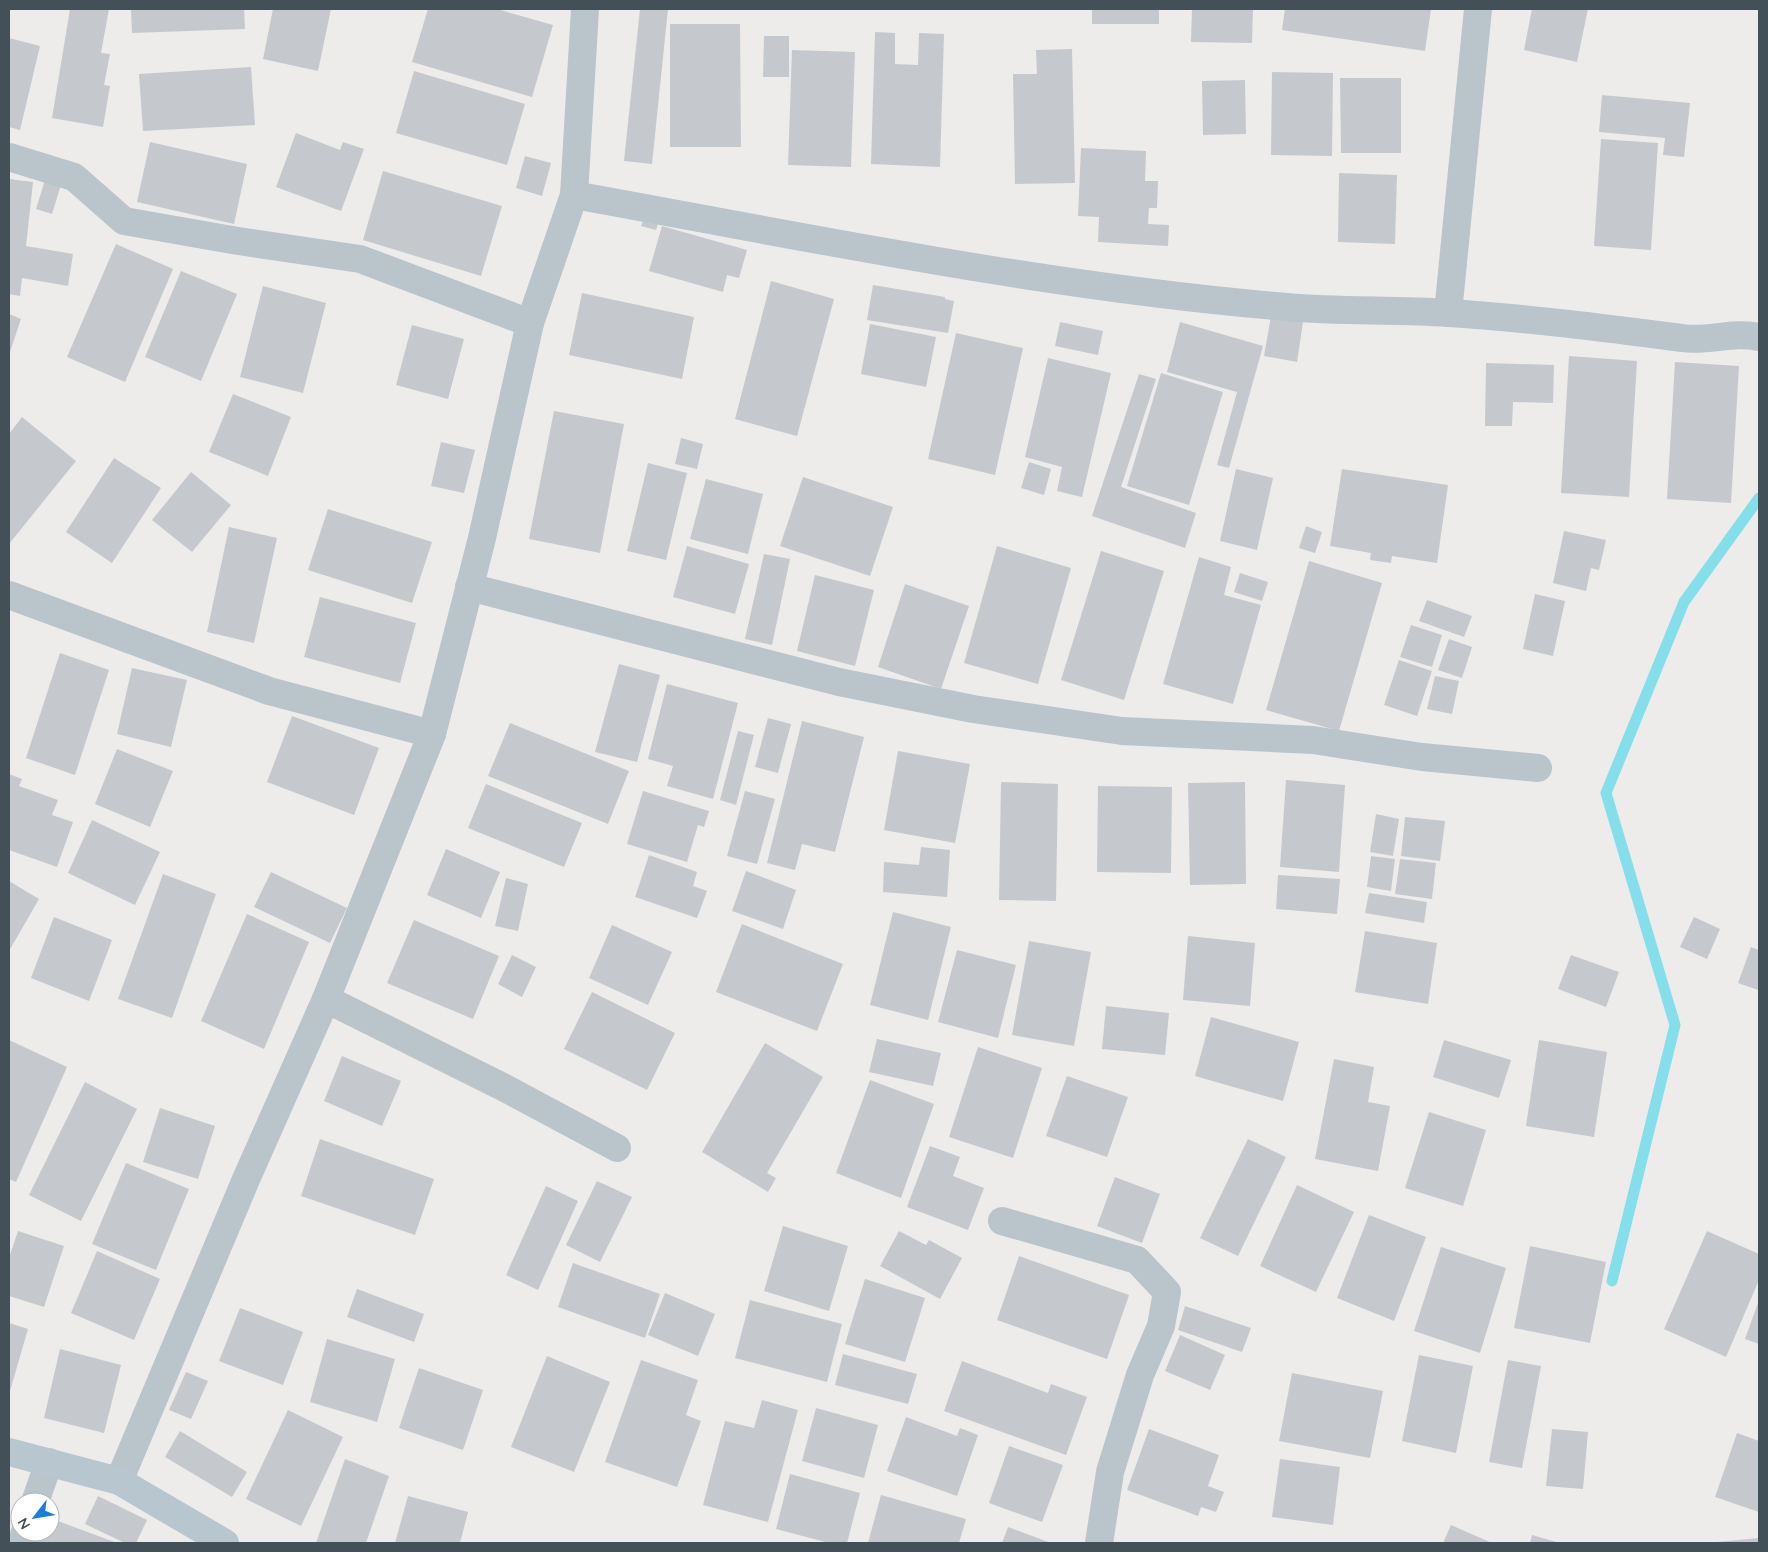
<svg xmlns="http://www.w3.org/2000/svg" width="1768" height="1552" viewBox="0 0 1768 1552" font-family="Quicksand,sans-serif">
  <rect width="100%" height="100%" fill="#eeebeb"/>
  <g fill="none" stroke-linecap="round" stroke-linejoin="round">
    <path stroke="#84dfea" stroke-width="11" d="M 1612,1281 L 1675,1025 L 1606,793 L 1684,602 L 1759,498"/>
  </g>
  <g fill="#c5c9ce">
    <path d="M 70,9 L 109,9 L 101,53 L 110,54 L 104,85 L 110,86 L 103,127 L 52,118 Z"/>
    <path d="M 131,9 L 244,9 L 245,29 L 132,33 Z"/>
    <path d="M 273,9 L 331,9 L 318,71 L 263,59 Z"/>
    <path d="M 428,9 L 497,9 L 553,25 L 532,97 L 412,62 Z"/>
    <path d="M 640,9 L 668,9 L 652,164 L 624,161 Z"/>
    <rect x="1092" y="9" width="67" height="15"/>
    <path d="M 1192,9 L 1253,9 L 1252,43 L 1191,42 Z"/>
    <path d="M 1285,9 L 1431,9 L 1425,51 L 1282,30 Z"/>
    <path d="M 1532,9 L 1588,9 L 1577,62 L 1524,50 Z"/>
    <path d="M 670,24 L 740,24 L 741,147 L 670,147 Z"/>
    <path d="M 875,32 L 895,33 L 895,64 L 918,65 L 919,33 L 944,34 L 940,167 L 871,164 Z"/>
    <path d="M 764,36 L 789,36 L 789,77 L 763,77 Z"/>
    <path d="M 9,38 L 40,46 L 20,130 L 9,127 Z"/>
    <path d="M 1072,49 L 1075,183 L 1015,184 L 1013,74 L 1037,74 L 1036,50 Z"/>
    <path d="M 792,50 L 855,52 L 851,167 L 788,165 Z"/>
    <path d="M 251,67 L 255,125 L 143,131 L 139,74 Z"/>
    <path d="M 414,71 L 525,104 L 507,165 L 396,133 Z"/>
    <path d="M 1272,72 L 1333,73 L 1332,156 L 1271,155 Z"/>
    <path d="M 1340,78 L 1401,78 L 1401,153 L 1341,153 Z"/>
    <path d="M 1245,80 L 1246,134 L 1203,135 L 1202,81 Z"/>
    <path d="M 1602,95 L 1690,103 L 1684,157 L 1663,155 L 1665,138 L 1599,132 Z"/>
    <path d="M 296,133 L 340,150 L 343,142 L 364,149 L 341,211 L 276,187 Z"/>
    <path d="M 1601,139 L 1658,143 L 1651,250 L 1594,246 Z"/>
    <path d="M 150,142 L 247,164 L 234,224 L 137,202 Z"/>
    <path d="M 1081,148 L 1146,151 L 1145,181 L 1158,181 L 1157,208 L 1149,208 L 1148,224 L 1169,225 L 1168,246 L 1098,242 L 1099,217 L 1078,216 Z"/>
    <path d="M 525,156 L 551,163 L 542,196 L 516,188 Z"/>
    <path d="M 383,171 L 502,206 L 481,276 L 363,240 Z"/>
    <path d="M 1339,173 L 1397,175 L 1395,244 L 1338,242 Z"/>
    <path d="M 9,179 L 33,182 L 26,246 L 73,254 L 68,286 L 22,278 L 20,296 L 9,294 Z"/>
    <path d="M 45,180 L 61,185 L 52,214 L 36,209 Z"/>
    <path d="M 645,216 L 659,220 L 656,230 L 641,226 Z"/>
    <path d="M 662,226 L 747,250 L 739,278 L 727,275 L 723,292 L 649,271 Z"/>
    <path d="M 116,244 L 173,269 L 125,382 L 67,357 Z"/>
    <path d="M 181,271 L 237,294 L 201,381 L 145,357 Z"/>
    <path d="M 771,281 L 834,299 L 797,436 L 735,419 Z"/>
    <path d="M 873,285 L 945,297 L 945,299 L 954,301 L 948,333 L 867,320 Z"/>
    <path d="M 263,286 L 326,303 L 303,393 L 240,377 Z"/>
    <path d="M 582,293 L 694,317 L 682,379 L 569,355 Z"/>
    <path d="M 9,314 L 21,319 L 9,355 Z"/>
    <path d="M 1271,316 L 1303,322 L 1297,362 L 1264,356 Z"/>
    <path d="M 1060,322 L 1103,331 L 1098,355 L 1055,346 Z"/>
    <path d="M 1180,322 L 1263,346 L 1229,468 L 1217,465 L 1237,392 L 1167,372 Z"/>
    <path d="M 870,324 L 936,337 L 926,387 L 861,374 Z"/>
    <path d="M 412,325 L 464,339 L 448,399 L 396,385 Z"/>
    <path d="M 956,333 L 1023,348 L 995,475 L 928,459 Z"/>
    <path d="M 1569,356 L 1637,361 L 1629,497 L 1561,493 Z"/>
    <path d="M 1048,358 L 1111,373 L 1082,497 L 1057,491 L 1062,467 L 1025,457 Z"/>
    <path d="M 1675,362 L 1739,366 L 1731,503 L 1667,499 Z"/>
    <path d="M 1486,363 L 1554,365 L 1553,403 L 1513,402 L 1512,426 L 1485,426 Z"/>
    <path d="M 1161,373 L 1223,392 L 1189,505 L 1127,486 Z"/>
    <path d="M 1139,374 L 1156,379 L 1121,487 L 1196,513 L 1185,548 L 1092,516 Z"/>
    <path d="M 233,394 L 291,417 L 268,476 L 209,452 Z"/>
    <path d="M 554,411 L 624,424 L 600,553 L 529,539 Z"/>
    <path d="M 22,417 L 76,461 L 9,544 L 9,434 Z"/>
    <path d="M 681,438 L 703,444 L 697,469 L 675,464 Z"/>
    <path d="M 441,442 L 475,450 L 464,493 L 431,486 Z"/>
    <path d="M 114,458 L 161,488 L 112,563 L 66,532 Z"/>
    <path d="M 1029,462 L 1051,469 L 1044,495 L 1021,488 Z"/>
    <path d="M 648,463 L 687,473 L 666,560 L 627,551 Z"/>
    <path d="M 1236,469 L 1273,478 L 1257,550 L 1220,541 Z"/>
    <path d="M 1342,469 L 1448,485 L 1437,563 L 1392,556 L 1391,563 L 1370,560 L 1371,553 L 1330,546 Z"/>
    <path d="M 191,472 L 231,505 L 192,552 L 152,520 Z"/>
    <path d="M 803,477 L 893,507 L 870,576 L 780,546 Z"/>
    <path d="M 706,479 L 763,494 L 748,554 L 690,539 Z"/>
    <path d="M 328,509 L 432,542 L 412,603 L 308,570 Z"/>
    <path d="M 1306,526 L 1322,532 L 1315,553 L 1299,548 Z"/>
    <path d="M 229,527 L 277,538 L 254,643 L 207,632 Z"/>
    <path d="M 1564,531 L 1606,540 L 1599,570 L 1591,568 L 1586,591 L 1553,583 Z"/>
    <path d="M 687,546 L 749,564 L 735,614 L 673,597 Z"/>
    <path d="M 997,546 L 1071,568 L 1038,684 L 964,663 Z"/>
    <path d="M 1101,551 L 1164,571 L 1124,700 L 1061,680 Z"/>
    <path d="M 764,554 L 790,559 L 772,645 L 745,639 Z"/>
    <path d="M 1199,557 L 1231,567 L 1224,595 L 1261,605 L 1233,704 L 1163,684 Z"/>
    <path d="M 1309,561 L 1382,583 L 1339,731 L 1266,710 Z"/>
    <path d="M 1240,573 L 1268,582 L 1262,601 L 1234,592 Z"/>
    <path d="M 815,575 L 874,590 L 855,666 L 797,651 Z"/>
    <path d="M 905,584 L 969,606 L 941,689 L 878,667 Z"/>
    <path d="M 1535,594 L 1565,601 L 1553,656 L 1523,649 Z"/>
    <path d="M 320,597 L 416,623 L 400,683 L 304,657 Z"/>
    <path d="M 1427,600 L 1472,616 L 1464,637 L 1419,621 Z"/>
    <path d="M 1411,625 L 1442,635 L 1432,667 L 1400,657 Z"/>
    <path d="M 1449,639 L 1472,647 L 1462,678 L 1438,670 Z"/>
    <path d="M 60,653 L 109,670 L 75,775 L 26,758 Z"/>
    <path d="M 1399,660 L 1432,671 L 1417,716 L 1384,705 Z"/>
    <path d="M 619,664 L 660,675 L 637,762 L 595,752 Z"/>
    <path d="M 132,668 L 187,680 L 171,747 L 117,734 Z"/>
    <path d="M 1435,676 L 1459,681 L 1452,714 L 1427,709 Z"/>
    <path d="M 667,684 L 738,703 L 713,799 L 667,786 L 673,766 L 648,759 Z"/>
    <path d="M 292,716 L 379,748 L 354,815 L 267,782 Z"/>
    <path d="M 768,718 L 791,724 L 778,773 L 755,767 Z"/>
    <path d="M 802,721 L 864,737 L 835,852 L 802,844 L 795,870 L 767,863 Z"/>
    <path d="M 510,723 L 629,771 L 608,824 L 488,776 Z"/>
    <path d="M 738,731 L 754,735 L 736,805 L 720,800 Z"/>
    <path d="M 117,749 L 173,771 L 150,827 L 95,804 Z"/>
    <path d="M 898,751 L 970,764 L 955,843 L 884,830 Z"/>
    <path d="M 9,774 L 22,779 L 19,786 L 58,800 L 52,815 L 73,822 L 57,867 L 9,850 Z"/>
    <path d="M 1286,780 L 1345,785 L 1339,872 L 1280,867 Z"/>
    <path d="M 1001,782 L 1058,784 L 1056,901 L 999,900 Z"/>
    <path d="M 1245,782 L 1246,884 L 1190,885 L 1188,783 Z"/>
    <path d="M 486,784 L 582,823 L 564,867 L 468,828 Z"/>
    <path d="M 1098,786 L 1172,787 L 1171,873 L 1097,872 Z"/>
    <path d="M 643,791 L 709,811 L 704,827 L 698,825 L 687,862 L 627,844 Z"/>
    <path d="M 745,791 L 775,799 L 757,864 L 727,856 Z"/>
    <path d="M 1376,814 L 1399,819 L 1393,856 L 1370,852 Z"/>
    <path d="M 1405,817 L 1445,821 L 1440,861 L 1401,856 Z"/>
    <path d="M 92,820 L 160,852 L 135,905 L 68,873 Z"/>
    <path d="M 921,847 L 950,850 L 947,897 L 883,892 L 884,862 L 919,865 Z"/>
    <path d="M 446,849 L 500,872 L 481,918 L 427,895 Z"/>
    <path d="M 649,855 L 697,872 L 693,886 L 707,891 L 697,918 L 635,897 Z"/>
    <path d="M 1371,856 L 1395,859 L 1391,891 L 1367,887 Z"/>
    <path d="M 1400,859 L 1436,863 L 1432,899 L 1395,894 Z"/>
    <path d="M 746,871 L 796,890 L 783,929 L 732,911 Z"/>
    <path d="M 271,872 L 347,908 L 330,943 L 254,907 Z"/>
    <path d="M 163,874 L 216,894 L 172,1018 L 118,999 Z"/>
    <path d="M 1278,875 L 1340,879 L 1337,914 L 1276,909 Z"/>
    <path d="M 506,878 L 528,884 L 518,931 L 495,926 Z"/>
    <path d="M 9,881 L 39,899 L 9,951 Z"/>
    <path d="M 1369,893 L 1427,902 L 1424,923 L 1365,913 Z"/>
    <path d="M 893,912 L 951,927 L 928,1020 L 870,1005 Z"/>
    <path d="M 247,914 L 309,942 L 264,1049 L 201,1021 Z"/>
    <path d="M 54,917 L 112,940 L 89,1001 L 31,978 Z"/>
    <path d="M 1694,917 L 1720,929 L 1707,959 L 1680,947 Z"/>
    <path d="M 414,920 L 499,956 L 473,1019 L 387,983 Z"/>
    <path d="M 742,924 L 843,964 L 817,1031 L 716,992 Z"/>
    <path d="M 612,925 L 672,952 L 648,1005 L 589,978 Z"/>
    <path d="M 1365,931 L 1437,943 L 1428,1004 L 1355,992 Z"/>
    <path d="M 1188,936 L 1255,943 L 1250,1006 L 1183,1000 Z"/>
    <path d="M 1029,941 L 1091,952 L 1074,1046 L 1012,1035 Z"/>
    <path d="M 1751,947 L 1759,950 L 1758,990 L 1738,983 Z"/>
    <path d="M 957,950 L 1016,965 L 998,1038 L 938,1022 Z"/>
    <path d="M 512,955 L 536,967 L 522,997 L 498,984 Z"/>
    <path d="M 1571,955 L 1619,972 L 1606,1007 L 1558,989 Z"/>
    <path d="M 592,992 L 675,1033 L 647,1090 L 564,1049 Z"/>
    <path d="M 1106,1006 L 1169,1013 L 1165,1055 L 1102,1049 Z"/>
    <path d="M 1211,1017 L 1299,1042 L 1283,1101 L 1195,1076 Z"/>
    <path d="M 877,1039 L 941,1053 L 933,1086 L 869,1072 Z"/>
    <path d="M 9,1040 L 67,1067 L 16,1182 L 9,1179 Z"/>
    <path d="M 1444,1040 L 1511,1060 L 1499,1098 L 1433,1077 Z"/>
    <path d="M 1539,1040 L 1607,1052 L 1594,1137 L 1526,1126 Z"/>
    <path d="M 765,1043 L 823,1077 L 767,1173 L 776,1178 L 768,1192 L 702,1152 Z"/>
    <path d="M 978,1047 L 1042,1068 L 1013,1158 L 949,1137 Z"/>
    <path d="M 342,1056 L 401,1081 L 382,1126 L 324,1101 Z"/>
    <path d="M 1334,1059 L 1374,1067 L 1368,1102 L 1390,1106 L 1378,1171 L 1315,1159 Z"/>
    <path d="M 1067,1076 L 1128,1097 L 1107,1157 L 1046,1136 Z"/>
    <path d="M 870,1080 L 934,1104 L 901,1198 L 836,1173 Z"/>
    <path d="M 85,1082 L 137,1109 L 81,1221 L 29,1195 Z"/>
    <path d="M 160,1108 L 215,1126 L 198,1179 L 143,1162 Z"/>
    <path d="M 1429,1112 L 1486,1130 L 1463,1206 L 1405,1188 Z"/>
    <path d="M 320,1139 L 434,1179 L 415,1235 L 301,1196 Z"/>
    <path d="M 1248,1139 L 1286,1157 L 1238,1256 L 1200,1238 Z"/>
    <path d="M 930,1146 L 960,1157 L 953,1176 L 984,1188 L 968,1230 L 907,1207 Z"/>
    <path d="M 126,1163 L 189,1189 L 156,1270 L 92,1244 Z"/>
    <path d="M 1115,1177 L 1160,1194 L 1142,1243 L 1097,1226 Z"/>
    <path d="M 597,1181 L 632,1197 L 600,1262 L 566,1245 Z"/>
    <path d="M 1297,1185 L 1354,1212 L 1316,1292 L 1260,1266 Z"/>
    <path d="M 546,1186 L 578,1201 L 538,1290 L 506,1275 Z"/>
    <path d="M 1369,1215 L 1426,1237 L 1394,1321 L 1337,1298 Z"/>
    <path d="M 783,1226 L 848,1246 L 829,1311 L 764,1291 Z"/>
    <path d="M 18,1231 L 64,1246 L 44,1307 L 9,1296 L 9,1258 Z"/>
    <path d="M 899,1231 L 926,1245 L 929,1240 L 962,1258 L 940,1299 L 880,1266 Z"/>
    <path d="M 1707,1231 L 1759,1254 L 1759,1280 L 1726,1357 L 1664,1329 Z"/>
    <path d="M 1530,1246 L 1606,1262 L 1590,1343 L 1514,1328 Z"/>
    <path d="M 1441,1247 L 1506,1268 L 1480,1353 L 1414,1331 Z"/>
    <path d="M 97,1251 L 160,1279 L 134,1340 L 71,1313 Z"/>
    <path d="M 1019,1256 L 1129,1295 L 1107,1359 L 997,1320 Z"/>
    <path d="M 573,1263 L 660,1294 L 645,1338 L 558,1307 Z"/>
    <path d="M 865,1279 L 925,1298 L 905,1362 L 845,1344 Z"/>
    <path d="M 357,1289 L 424,1314 L 414,1342 L 347,1317 Z"/>
    <path d="M 665,1293 L 715,1314 L 698,1356 L 648,1335 Z"/>
    <path d="M 750,1300 L 842,1324 L 827,1382 L 735,1358 Z"/>
    <path d="M 1759,1300 L 1759,1344 L 1745,1339 Z"/>
    <path d="M 1185,1306 L 1251,1328 L 1242,1352 L 1178,1330 Z"/>
    <path d="M 240,1308 L 303,1332 L 283,1385 L 219,1361 Z"/>
    <path d="M 9,1323 L 28,1329 L 10,1391 L 9,1391 Z"/>
    <path d="M 1180,1335 L 1225,1355 L 1210,1390 L 1165,1371 Z"/>
    <path d="M 327,1339 L 395,1359 L 377,1422 L 310,1402 Z"/>
    <path d="M 60,1349 L 121,1365 L 104,1433 L 44,1418 Z"/>
    <path d="M 843,1354 L 917,1374 L 908,1404 L 835,1385 Z"/>
    <path d="M 1419,1355 L 1473,1366 L 1456,1453 L 1402,1441 Z"/>
    <path d="M 547,1356 L 610,1382 L 574,1472 L 511,1447 Z"/>
    <path d="M 641,1360 L 698,1380 L 686,1415 L 701,1421 L 677,1487 L 605,1462 Z"/>
    <path d="M 1508,1360 L 1541,1366 L 1522,1468 L 1489,1462 Z"/>
    <path d="M 962,1361 L 1048,1393 L 1051,1384 L 1087,1397 L 1066,1455 L 944,1411 Z"/>
    <path d="M 419,1368 L 483,1390 L 463,1450 L 399,1428 Z"/>
    <path d="M 186,1372 L 208,1381 L 191,1419 L 169,1410 Z"/>
    <path d="M 1292,1373 L 1383,1391 L 1370,1458 L 1279,1441 Z"/>
    <path d="M 762,1400 L 798,1410 L 768,1522 L 703,1505 L 725,1421 L 754,1428 Z"/>
    <path d="M 816,1408 L 878,1425 L 864,1478 L 802,1461 Z"/>
    <path d="M 288,1410 L 343,1437 L 301,1526 L 246,1499 Z"/>
    <path d="M 906,1417 L 957,1436 L 960,1428 L 978,1435 L 957,1496 L 887,1471 Z"/>
    <path d="M 1149,1429 L 1219,1455 L 1208,1486 L 1224,1492 L 1216,1512 L 1201,1507 L 1198,1516 L 1127,1490 Z"/>
    <path d="M 1552,1429 L 1588,1432 L 1583,1489 L 1546,1486 Z"/>
    <path d="M 180,1431 L 247,1472 L 232,1497 L 165,1457 Z"/>
    <path d="M 1737,1433 L 1759,1441 L 1759,1512 L 1715,1497 Z"/>
    <path d="M 1009,1446 L 1063,1465 L 1042,1522 L 989,1503 Z"/>
    <path d="M 345,1459 L 389,1476 L 366,1543 L 316,1543 Z"/>
    <path d="M 1280,1459 L 1340,1467 L 1333,1525 L 1272,1517 Z"/>
    <path d="M 790,1474 L 860,1493 L 847,1543 L 829,1543 L 776,1529 Z"/>
    <path d="M 881,1495 L 966,1519 L 959,1543 L 868,1543 Z"/>
    <path d="M 98,1496 L 147,1520 L 136,1543 L 125,1543 L 85,1524 Z"/>
    <path d="M 408,1496 L 468,1512 L 460,1543 L 395,1543 Z"/>
    <path d="M 50,1518 L 117,1543 L 37,1543 L 41,1532 L 50,1532 Z"/>
    <path d="M 1451,1525 L 1492,1543 L 1443,1543 Z"/>
    <path d="M 1008,1527 L 1051,1543 L 1002,1543 Z"/>
    <path d="M 1532,1535 L 1560,1543 L 1530,1543 Z"/>
    <path d="M 1759,1538 L 1759,1543 L 1718,1543 L 1717,1542 Z"/>
  </g>
  <g fill="none" stroke-linecap="round" stroke-linejoin="round">
    <g stroke="#b9c4cb" stroke-width="28">
      <path d="M 9,157 L 74,177 L 124,221 L 238,241 L 360,259 L 530,323"/>
      <path d="M 574,195 C 811,238 1047,287 1287,307 C 1340,312 1395,309 1449,313 C 1527,318 1605,328 1682,338 C 1708,342 1733,331 1759,337"/>
      <path d="M 1448,313 L 1478,9"/>
      <path d="M 469,587 L 839,682 L 973,709 L 1122,731 L 1313,740 L 1422,757 L 1538,768"/>
      <path d="M 9,595 L 269,691 L 432,734"/>
      <path d="M 326,999 L 503,1087 L 617,1148"/>
      <path d="M 1002,1221 L 1137,1260 L 1167,1292 L 1161,1326 L 1140,1375 L 1110,1472 L 1099,1543"/>
      <path d="M 119,1481 L 247,1177 L 326,999 L 432,734 L 482,538 L 530,323 L 574,195 L 585,9"/>
      <path d="M 35,1502 L 49,1462"/>
      <path d="M 22,1543 L 25,1532"/>
    </g>
    <path stroke="#b8c6d0" stroke-width="28" d="M 9,1452 L 119,1481 L 225,1543"/>
  </g>
  <rect width="1768" height="1552" fill="none" stroke="#445058" stroke-width="20"/>
  <g transform="translate(35 1517) rotate(239)"><circle r="24" fill="#ffffff" stroke="#b4b9bc"/>
  <path d="M0-4L9 19L0 12L-9 19Z" fill="#197fda"/>
  <text y="-8" font-size="14" font-weight="bold" text-anchor="middle" fill="#445058">N</text>
  </g>
</svg>
